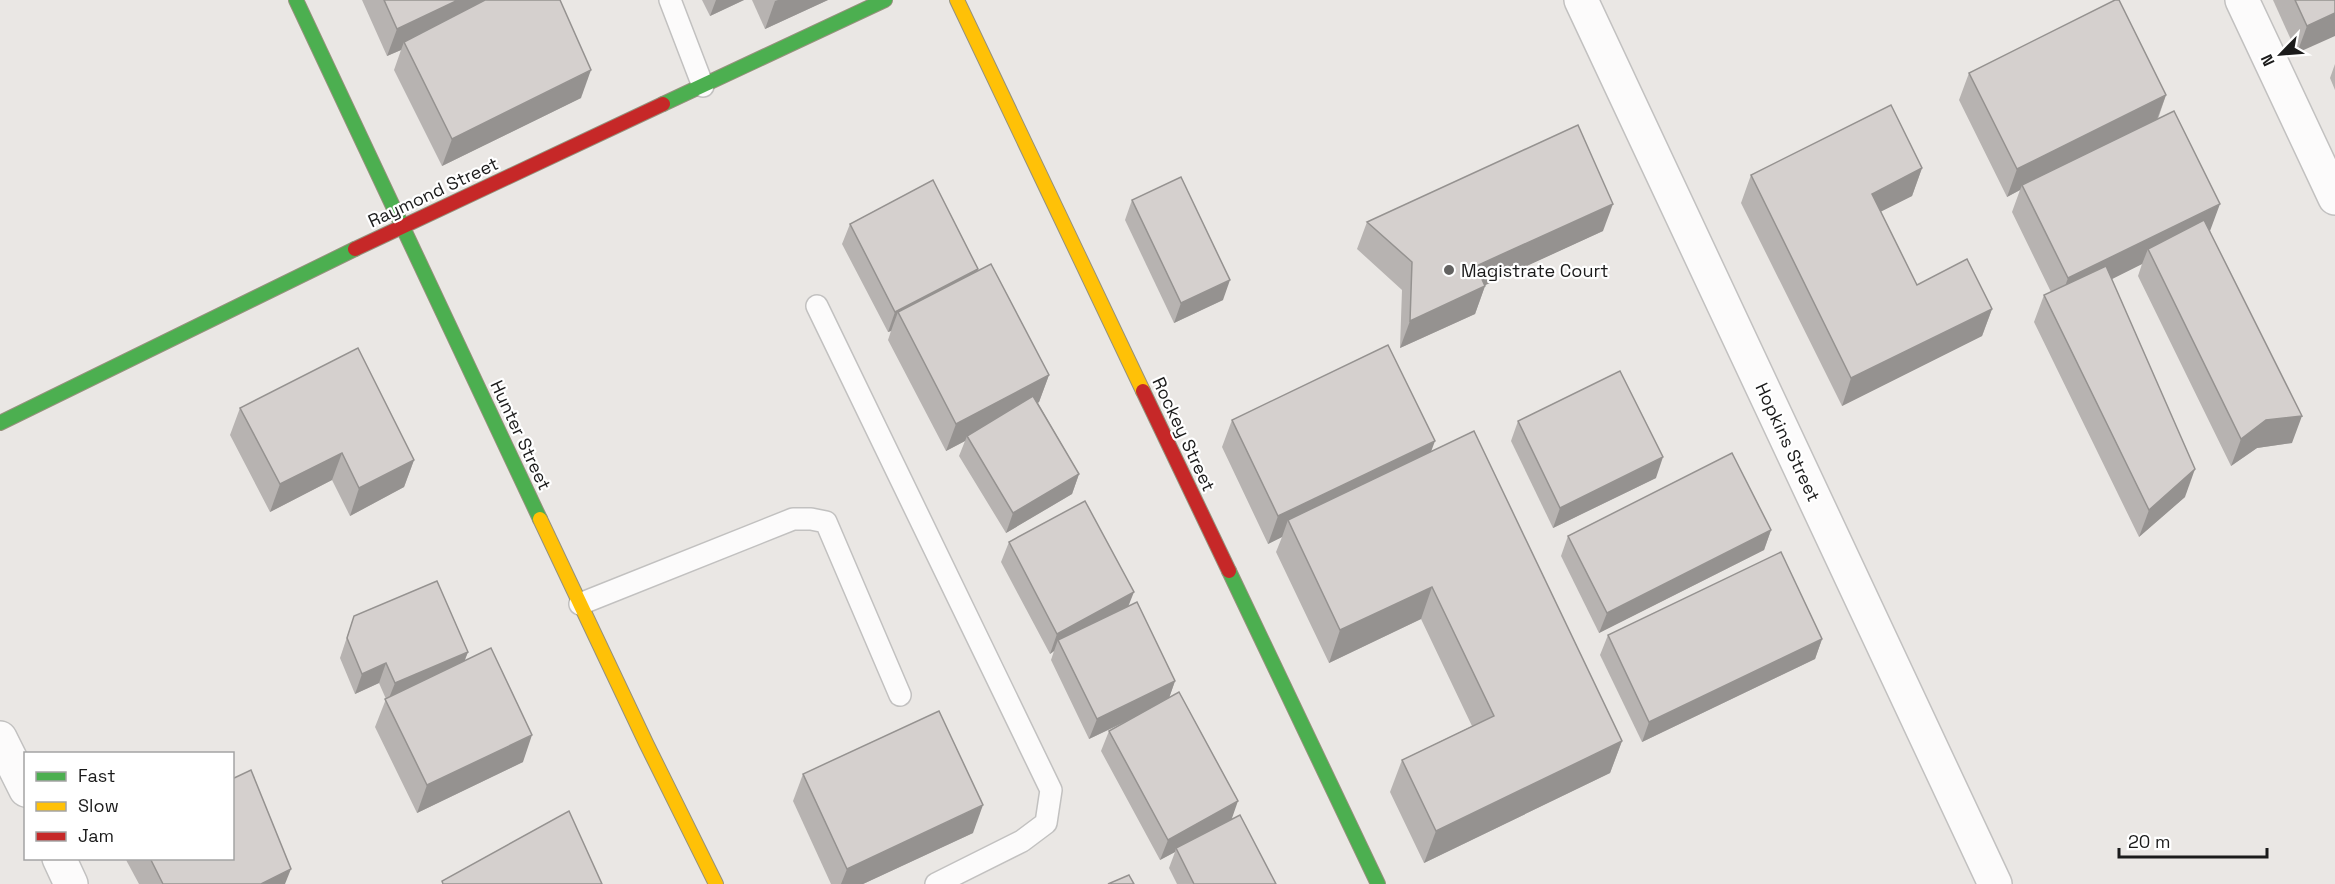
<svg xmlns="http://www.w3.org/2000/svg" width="2335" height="884" viewBox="0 0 2335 884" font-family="'Space Grotesk',sans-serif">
  <rect width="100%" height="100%" fill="#eae7e4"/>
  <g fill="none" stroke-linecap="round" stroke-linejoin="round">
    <g stroke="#c2c1c0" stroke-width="24">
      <g id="lane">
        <path d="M 670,0 L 703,86"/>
        <path d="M 817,306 L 1051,790 L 1046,823 L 1022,841 L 936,884"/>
        <path d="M 580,604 L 793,519 L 811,519 L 826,522 L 900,695"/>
      </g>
    </g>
    <g stroke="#c2c1c0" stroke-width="36">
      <g id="street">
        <path d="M 1581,0 L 1995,884"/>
        <path d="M 2242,0 L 2335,198"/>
        <path d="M 0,738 L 26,790"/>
        <path d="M 59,858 L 71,884"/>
      </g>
    </g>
    <g stroke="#95917c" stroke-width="16">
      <g id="fast">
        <path d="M 296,0 L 540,519"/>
        <path d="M 663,104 L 885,0"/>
        <path d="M 0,423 L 355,249"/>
        <path d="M 1229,571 L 1378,884"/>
      </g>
    </g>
    <g stroke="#95917c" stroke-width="16">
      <g id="slow">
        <path d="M 957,0 L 1143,391"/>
        <path d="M 540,519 L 646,743 L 716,884"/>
      </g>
    </g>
    <g stroke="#95917c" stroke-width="16">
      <g id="jam">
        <path d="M 355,249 L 663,104"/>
        <path d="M 1143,391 L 1229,571"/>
      </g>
    </g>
    <use href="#lane" stroke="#fcfbfb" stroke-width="21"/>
    <use href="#street" stroke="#fcfbfb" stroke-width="33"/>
    <use href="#fast" stroke="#4caf50" stroke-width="14"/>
    <use href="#slow" stroke="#ffc107" stroke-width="14"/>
    <use href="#jam" stroke="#c62828" stroke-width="14"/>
  </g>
  <g fill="#b7b3b1">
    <path d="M 362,0 L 560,0 L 581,98 L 442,166 L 394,70 L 401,50 L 387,56 Z"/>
    <path d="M 702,0 L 744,0 L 710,16 Z"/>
    <path d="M 752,0 L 828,0 L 765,29 Z"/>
    <path d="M 2273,0 L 2335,0 L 2297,53 Z"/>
    <path d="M 2335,64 L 2335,90 L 2330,78 Z"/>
    <path d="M 1969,73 L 2166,95 L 2158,119 L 2210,231 L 2292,443 L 2257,448 L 2231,466 L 2138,276 L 2142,264 L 2112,279 L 2185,497 L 2139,537 L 2034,322 L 2044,295 L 2051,292 L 2012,212 L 2020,190 L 2007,197 L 1959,100 Z"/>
    <path d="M 1922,168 L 1912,196 L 1880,212 L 1917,285 L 1992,309 L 1982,336 L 1842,406 L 1741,203 L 1751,175 Z"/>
    <path d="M 1132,200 L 1223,300 L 1174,323 L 1125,220 Z"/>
    <path d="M 1367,222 L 1603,231 L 1484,285 L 1485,286 L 1475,314 L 1400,348 L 1402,290 L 1357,249 Z"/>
    <path d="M 850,224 L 978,269 L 977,271 L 1049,375 L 1039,402 L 1038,403 L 1079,474 L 1072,494 L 1006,533 L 959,456 L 965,441 L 946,451 L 888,340 L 891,331 L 888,332 L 842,244 Z"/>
    <path d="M 240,408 L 414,460 L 404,487 L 350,516 L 332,480 L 270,512 L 230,435 Z"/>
    <path d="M 1232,420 L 1431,451 L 1622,741 L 1610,773 L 1424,863 L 1390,792 L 1402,760 L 1472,726 L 1421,619 L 1329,663 L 1276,552 L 1282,537 L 1268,544 L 1222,447 Z"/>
    <path d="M 1518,421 L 1656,478 L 1553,528 L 1511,441 Z"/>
    <path d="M 1771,530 L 1764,550 L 1599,633 L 1561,556 L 1568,536 Z"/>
    <path d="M 1009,542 L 1129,606 L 1175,681 L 1169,698 L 1232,819 L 1276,884 L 1177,884 L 1169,868 L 1175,852 L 1160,860 L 1101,751 L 1109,731 L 1123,723 L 1089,739 L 1051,660 L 1054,651 L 1050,654 L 1001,562 Z"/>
    <path d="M 354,616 L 468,652 L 464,662 L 523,762 L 417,813 L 375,727 L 386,699 L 379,683 L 355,694 L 340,658 Z"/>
    <path d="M 1608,635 L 1822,639 L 1815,659 L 1642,742 L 1600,655 Z"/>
    <path d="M 803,774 L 973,833 L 863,884 L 831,884 L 793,801 Z"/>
    <path d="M 125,858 L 232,858 L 285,884 L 139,884 Z"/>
  </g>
  <g fill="#959290">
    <path d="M 458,0 L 506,0 L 404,42 L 401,50 L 387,56 L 397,29 Z"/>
    <path d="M 716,0 L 744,0 L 710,16 Z"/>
    <path d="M 778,0 L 828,0 L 765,29 L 775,1 Z"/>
    <path d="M 2335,13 L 2335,36 L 2297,53 L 2307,26 Z"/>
    <path d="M 591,70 L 581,98 L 442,166 L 452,139 Z"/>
    <path d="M 2166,95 L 2156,122 L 2022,185 L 2020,190 L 2007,197 L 2017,169 Z"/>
    <path d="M 1922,168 L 1912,196 L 1862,221 L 1872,194 Z"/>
    <path d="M 1613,204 L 1603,231 L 1466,294 L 1476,266 Z"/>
    <path d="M 2220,204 L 2210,231 L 2148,249 L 2142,264 L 2058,306 L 2068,278 Z"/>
    <path d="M 978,269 L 971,289 L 898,312 L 891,331 L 888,332 L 895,312 Z"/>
    <path d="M 1230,280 L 1223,300 L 1174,323 L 1181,303 Z"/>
    <path d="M 1485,286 L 1475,314 L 1400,348 L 1410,321 Z"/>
    <path d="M 1992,309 L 1982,336 L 1842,406 L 1851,378 Z"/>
    <path d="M 1049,375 L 1039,402 L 969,439 L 967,436 L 965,441 L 946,451 L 956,424 Z"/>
    <path d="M 2302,416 L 2292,443 L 2257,448 L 2231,466 L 2241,439 L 2266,420 Z"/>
    <path d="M 1435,441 L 1425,468 L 1288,520 L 1282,537 L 1268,544 L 1278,516 Z"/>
    <path d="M 342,453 L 332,480 L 270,512 L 280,484 Z"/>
    <path d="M 1663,457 L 1656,478 L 1553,528 L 1560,508 Z"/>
    <path d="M 414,460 L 404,487 L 350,516 L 359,488 Z"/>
    <path d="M 2195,469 L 2185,497 L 2139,537 L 2149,510 Z"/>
    <path d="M 1079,474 L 1072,494 L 1006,533 L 1013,513 Z"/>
    <path d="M 1771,530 L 1764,550 L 1599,633 L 1607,613 Z"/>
    <path d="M 1432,587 L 1421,619 L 1329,663 L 1340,630 Z"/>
    <path d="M 1134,592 L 1126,612 L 1058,640 L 1054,651 L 1050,654 L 1057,634 Z"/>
    <path d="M 1822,639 L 1815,659 L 1642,742 L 1649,722 Z"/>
    <path d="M 468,652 L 460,672 L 387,703 L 395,683 Z"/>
    <path d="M 386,663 L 379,683 L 355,694 L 362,674 Z"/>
    <path d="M 1175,681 L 1168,701 L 1089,739 L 1097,719 Z"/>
    <path d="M 532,735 L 523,762 L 417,813 L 427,785 Z"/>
    <path d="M 1622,741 L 1610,773 L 1424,863 L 1436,831 Z"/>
    <path d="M 1238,801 L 1231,821 L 1176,848 L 1175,852 L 1160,860 L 1168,840 Z"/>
    <path d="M 983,805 L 973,833 L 863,884 L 841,884 L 847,869 Z"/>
    <path d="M 291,869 L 285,884 L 261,884 Z"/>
  </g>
  <g fill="#d5d0ce" stroke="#959290" stroke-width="1.5">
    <path d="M 384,0 L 458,0 L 397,29 Z"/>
    <path d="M 485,0 L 560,0 L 591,70 L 452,139 L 404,42 Z"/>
    <path d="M 2115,0 L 2119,0 L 2166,95 L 2017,169 L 1969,73 Z"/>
    <path d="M 2295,0 L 2335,0 L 2335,13 L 2307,26 Z"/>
    <path d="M 1891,105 L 1922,168 L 1872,194 L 1917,285 L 1967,259 L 1992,309 L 1851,378 L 1751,175 Z"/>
    <path d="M 2174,111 L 2220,204 L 2068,278 L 2022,185 Z"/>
    <path d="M 1578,125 L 1613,204 L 1476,266 L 1485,286 L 1410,321 L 1412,262 L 1367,222 Z"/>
    <path d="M 1181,177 L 1230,280 L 1181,303 L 1132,200 Z"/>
    <path d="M 933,180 L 978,269 L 895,312 L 850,224 Z"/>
    <path d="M 2204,220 L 2302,416 L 2266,420 L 2241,439 L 2148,249 Z"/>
    <path d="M 991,264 L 1049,375 L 956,424 L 898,312 Z"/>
    <path d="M 2106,266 L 2195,469 L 2149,510 L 2044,295 Z"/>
    <path d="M 1388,345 L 1435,441 L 1278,516 L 1232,420 Z"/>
    <path d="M 358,348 L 414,460 L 359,488 L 342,453 L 280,484 L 240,408 Z"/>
    <path d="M 1620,371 L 1663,457 L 1560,508 L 1518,421 Z"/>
    <path d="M 1033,396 L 1079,474 L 1013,513 L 967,436 Z"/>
    <path d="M 1474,431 L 1622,741 L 1436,831 L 1402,760 L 1494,716 L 1432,587 L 1340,630 L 1288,520 Z"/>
    <path d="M 1732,453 L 1771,530 L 1607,613 L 1568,536 Z"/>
    <path d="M 1085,501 L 1134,592 L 1057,634 L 1009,542 Z"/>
    <path d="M 1781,552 L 1822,639 L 1649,722 L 1608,635 Z"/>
    <path d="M 437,581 L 468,652 L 395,683 L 386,663 L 362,674 L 347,638 L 354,616 Z"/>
    <path d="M 1137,602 L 1175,681 L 1097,719 L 1058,640 Z"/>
    <path d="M 491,648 L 532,735 L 427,785 L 385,699 Z"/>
    <path d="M 1179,692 L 1238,801 L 1168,840 L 1109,731 Z"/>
    <path d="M 939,711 L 983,805 L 847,869 L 803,774 Z"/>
    <path d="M 251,770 L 291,869 L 261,884 L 163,884 L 150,858 L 232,858 L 232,779 Z"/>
    <path d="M 569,811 L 602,884 L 443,884 L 442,881 Z"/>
    <path d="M 1240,815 L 1276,884 L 1194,884 L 1176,848 Z"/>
    <path d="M 1129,875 L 1134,884 L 1108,884 Z"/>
  </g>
  <circle fill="#636261" stroke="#fff" stroke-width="2" cx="1449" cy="270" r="6"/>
  <g text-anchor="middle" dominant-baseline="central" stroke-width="4.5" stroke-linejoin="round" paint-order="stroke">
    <g font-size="18" fill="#1b1b1b" stroke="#fff">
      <text transform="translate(433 192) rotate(-25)">Raymond Street</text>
      <text transform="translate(1184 434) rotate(65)">Rockey Street</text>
      <text transform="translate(521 435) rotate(65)">Hunter Street</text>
      <text transform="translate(1788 442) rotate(65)">Hopkins Street</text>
    </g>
    <g font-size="18" fill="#1b1b1b" stroke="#fff" text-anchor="start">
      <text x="1461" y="270">Magistrate Court</text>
    </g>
  </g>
  <rect x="24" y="752" width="210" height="108" fill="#ffffff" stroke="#a4a4a4" stroke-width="1.5"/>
  <rect x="36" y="772" width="30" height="9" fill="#4caf50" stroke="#a4a4a4" stroke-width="1.5"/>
  <text x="78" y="782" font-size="18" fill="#1b1b1b">Fast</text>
  <rect x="36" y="802" width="30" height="9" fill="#ffc107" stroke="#a4a4a4" stroke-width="1.5"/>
  <text x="78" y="812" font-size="18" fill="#1b1b1b">Slow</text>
  <rect x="36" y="832" width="30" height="9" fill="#c62828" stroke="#a4a4a4" stroke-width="1.5"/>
  <text x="78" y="842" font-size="18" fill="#1b1b1b">Jam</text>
  <g transform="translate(2281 54) rotate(245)" stroke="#ffffff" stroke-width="4.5" paint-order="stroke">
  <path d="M0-4.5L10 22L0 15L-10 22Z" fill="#1b1b1b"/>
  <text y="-9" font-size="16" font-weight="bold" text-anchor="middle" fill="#1b1b1b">N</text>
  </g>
  <path d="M2119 848v9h148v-9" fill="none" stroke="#1b1b1b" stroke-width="3"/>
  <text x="2128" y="848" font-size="18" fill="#1b1b1b" stroke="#ffffff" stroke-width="4.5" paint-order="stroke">20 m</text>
</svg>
